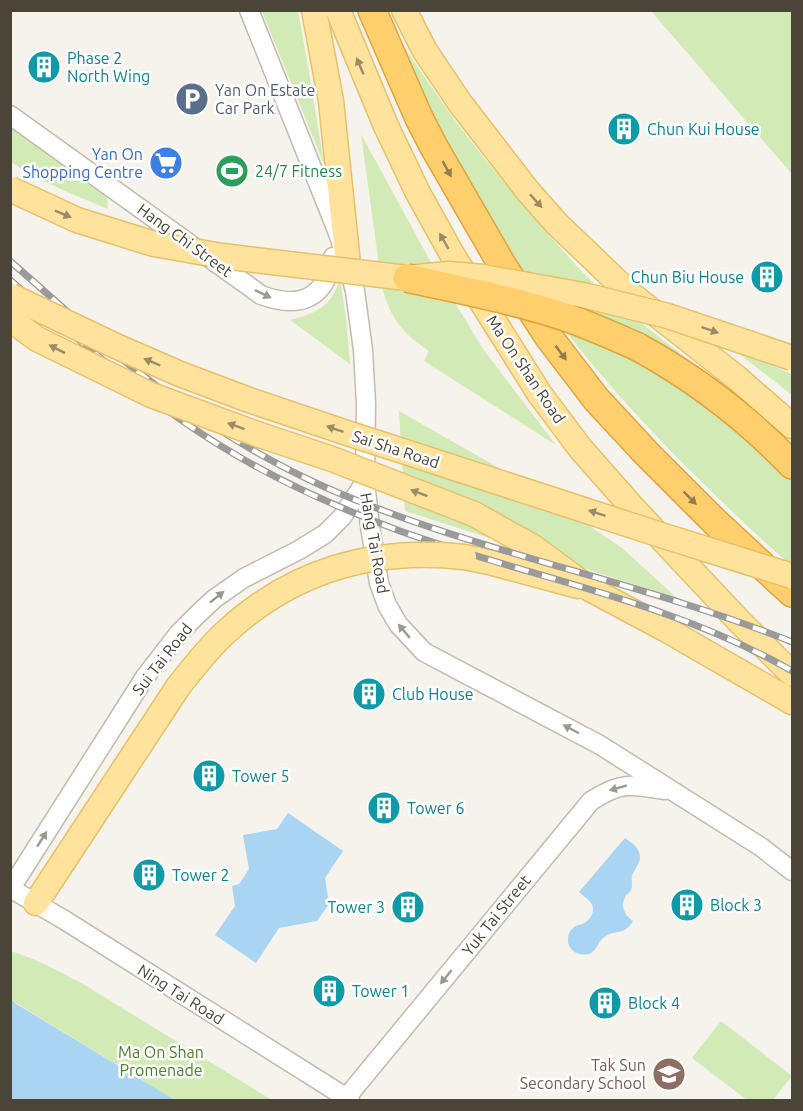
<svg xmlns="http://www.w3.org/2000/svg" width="803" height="1111" viewBox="0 0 803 1111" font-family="Ubuntu,sans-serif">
  <rect width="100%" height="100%" fill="#f6f3ec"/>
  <g fill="#d2eab5">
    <path d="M 262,11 L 298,11 L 308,66 L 324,164 Z"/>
    <path d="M 651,11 L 792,11 L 792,174 Z"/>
    <path d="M 403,45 C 446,111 492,171 544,229 C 562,250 584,275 604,293 C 634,318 666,342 696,366 L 641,334 L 592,313 L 634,360 L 692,395 L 753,443 L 792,482 L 792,566 C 759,538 727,507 696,476 C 632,413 572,345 522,271 C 475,200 435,124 399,47 Z"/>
    <path d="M 10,126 L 107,196 L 108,209 C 74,195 41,182 11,162 Z"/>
    <path d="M 361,134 L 434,268 L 483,349 L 556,445 L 424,361 L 429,351 C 401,332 391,319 382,287 Z"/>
    <path d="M 340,279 L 346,318 L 350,364 L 290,320 C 316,314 332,306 340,279 Z"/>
    <path d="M 733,349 L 792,374 L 792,395 Z"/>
    <path d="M 399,411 L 529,485 L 622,548 L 677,598 L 405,511 Z"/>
    <path d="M 11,951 C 36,959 59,971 83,984 L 272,1100 L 175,1100 L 11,1000 Z"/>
    <path d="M 721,1021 L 792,1076 L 773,1100 L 747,1100 L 692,1058 Z"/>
  </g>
  <g fill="#a9d4f2">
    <path d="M 288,813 L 343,851 L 325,878 L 329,904 L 317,921 L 279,928 L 256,963 L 215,935 L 235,906 L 232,886 L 239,884 L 249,869 L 243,835 L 277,829 Z"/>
    <path d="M 625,838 C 629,841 636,845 638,850 C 644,861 635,867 632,876 C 631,880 633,887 631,890 C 630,893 626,894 625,897 C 620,907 625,915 633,921 C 624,936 617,929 606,936 C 598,940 598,949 591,953 C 587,955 582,955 577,953 C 566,949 565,934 574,927 C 579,924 583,925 587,921 C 591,918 593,914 593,909 C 593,901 584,897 579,892 Z"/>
    <path d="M 11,1000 L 18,1005 L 175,1100 L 11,1100 Z"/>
  </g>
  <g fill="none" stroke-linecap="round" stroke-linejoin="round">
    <g stroke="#c2bbae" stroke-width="21">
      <g id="minor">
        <path d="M 249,10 L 338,233 L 348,264 L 355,291 L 363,350 L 366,404 L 365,482 L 370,526 L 379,583 L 387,605 L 398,624 L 424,652 L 600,745 L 761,847 L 792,871"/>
        <path d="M 10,115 L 261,295 C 299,309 325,300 333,257"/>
        <path d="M 10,888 L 66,921 L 350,1100"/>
        <path d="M 11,888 L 145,677 L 179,633 L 198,614 L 214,599 L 244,578 L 299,550 L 325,534 L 342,517 L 365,482"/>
        <path d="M 346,1098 L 591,801 C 620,782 631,784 664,790"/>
      </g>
    </g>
    <g stroke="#e6c16a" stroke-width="27">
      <g id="major">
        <path d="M 314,10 L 331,101 L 348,264"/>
        <path d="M 338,10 L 386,126 L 418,193 L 453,256 L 539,393 L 580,448 L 632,507 L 738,620 L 792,674"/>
        <path d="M 404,10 L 425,51 L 460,103 L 527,190 L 556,223 L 628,292 L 737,378 L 792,426"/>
        <path d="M 474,514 L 533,547 L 590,589 L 667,630 L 792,702"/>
        <path d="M 464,557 L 489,562 L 578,586"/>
        <path d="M 36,903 L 178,687"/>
      </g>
    </g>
    <g stroke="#e0a43c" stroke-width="30">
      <g id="highway">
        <path d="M 372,10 L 419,118 L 434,147 L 501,263 L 548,336 L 596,399 L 647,454 L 714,521 L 792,593"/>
        <path d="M 636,346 C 693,377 747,418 792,465"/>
      </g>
    </g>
    <use href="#minor" stroke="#fff" stroke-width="18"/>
    <use href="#major" stroke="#ffe39c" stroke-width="24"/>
    <use href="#highway" stroke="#ffcf6e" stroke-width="27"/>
    <g stroke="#9a9a9a" stroke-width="7">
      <g id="rail">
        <path d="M 10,261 C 49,295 87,330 127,363 C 188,412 255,456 327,488 C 476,553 641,581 792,642"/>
        <path d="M 10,280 C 82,343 153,407 236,455 C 288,486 344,510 400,531 C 531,578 671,601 792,671"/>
      </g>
    </g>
    <use href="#rail" stroke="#fff" stroke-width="4.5" stroke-dasharray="14" stroke-linecap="butt"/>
    <g stroke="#e6c16a" stroke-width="27" stroke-linecap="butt">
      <g id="major-bridge">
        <path d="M 10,189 L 77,220 L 154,244 L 222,256 L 407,278 L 449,274 L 483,277 L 583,295 L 668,316 L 792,358"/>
        <path d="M 11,296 L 118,347 L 180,374 L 249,400 L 344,432 L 664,536 L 792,576"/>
        <path d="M 10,319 L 37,339 L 151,395 L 260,435 L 332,459 L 474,514"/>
        <path d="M 178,687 C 193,668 208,648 226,632 C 293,570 375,547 464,557"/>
      </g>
    </g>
    <g stroke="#e0a43c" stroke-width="30" stroke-linecap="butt">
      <path id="highway-bridge" d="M 407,278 C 460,290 515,300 568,318 C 591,326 613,336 636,346"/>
    </g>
    <use href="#major-bridge" stroke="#ffe39c" stroke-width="24"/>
    <use href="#highway-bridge" stroke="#ffcf6e" stroke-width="27"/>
  </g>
  <defs><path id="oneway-solid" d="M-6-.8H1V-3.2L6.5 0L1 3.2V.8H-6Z" transform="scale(1.5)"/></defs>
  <g fill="#9c8c66">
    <use href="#oneway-solid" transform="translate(360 66) rotate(-113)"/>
    <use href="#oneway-solid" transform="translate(536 201) rotate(48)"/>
    <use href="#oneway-solid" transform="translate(63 214) rotate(23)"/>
    <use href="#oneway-solid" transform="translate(444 241) rotate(-120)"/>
    <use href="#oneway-solid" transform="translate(710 330) rotate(19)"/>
    <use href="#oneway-solid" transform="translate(57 349) rotate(-153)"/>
    <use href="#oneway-solid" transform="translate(152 362) rotate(-157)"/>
    <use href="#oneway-solid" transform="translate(236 426) rotate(-160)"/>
    <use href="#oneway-solid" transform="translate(335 429) rotate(-161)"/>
    <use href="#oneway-solid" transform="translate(419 493) rotate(-159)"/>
    <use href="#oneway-solid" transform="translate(597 513) rotate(-162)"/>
  </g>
  <g fill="#937c4e">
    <use href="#oneway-solid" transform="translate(447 169) rotate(61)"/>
    <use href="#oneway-solid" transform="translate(561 353) rotate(53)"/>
    <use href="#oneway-solid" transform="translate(690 498) rotate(45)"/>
  </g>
  <g fill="#9c9892">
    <use href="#oneway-solid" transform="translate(263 294) rotate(26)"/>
    <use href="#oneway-solid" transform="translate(217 597) rotate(-39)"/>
    <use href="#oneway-solid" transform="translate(404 631) rotate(-130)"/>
    <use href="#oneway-solid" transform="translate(571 729) rotate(-152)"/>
    <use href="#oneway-solid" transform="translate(618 788) rotate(164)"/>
    <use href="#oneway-solid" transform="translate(42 839) rotate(-58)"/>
    <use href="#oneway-solid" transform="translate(446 977) rotate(129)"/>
  </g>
  <defs>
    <g id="building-disc" transform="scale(1.725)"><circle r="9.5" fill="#0f9aa8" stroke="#fff"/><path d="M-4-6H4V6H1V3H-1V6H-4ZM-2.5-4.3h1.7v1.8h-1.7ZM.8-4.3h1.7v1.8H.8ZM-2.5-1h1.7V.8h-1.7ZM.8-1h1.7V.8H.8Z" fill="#fff"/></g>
    <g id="parking-disc" transform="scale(1.725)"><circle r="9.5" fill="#5c6f8a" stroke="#fff"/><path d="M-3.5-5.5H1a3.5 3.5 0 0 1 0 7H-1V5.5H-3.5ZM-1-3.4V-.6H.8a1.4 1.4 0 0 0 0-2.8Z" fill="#fff"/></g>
    <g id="supermarket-disc" transform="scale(1.725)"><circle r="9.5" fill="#3f7fe0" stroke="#fff"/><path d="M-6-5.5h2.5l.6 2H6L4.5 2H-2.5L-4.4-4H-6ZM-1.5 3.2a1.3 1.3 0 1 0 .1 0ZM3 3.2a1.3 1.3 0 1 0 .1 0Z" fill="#fff"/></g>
    <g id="stadium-disc" transform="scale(1.725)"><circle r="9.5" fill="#2e9e5b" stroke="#fff"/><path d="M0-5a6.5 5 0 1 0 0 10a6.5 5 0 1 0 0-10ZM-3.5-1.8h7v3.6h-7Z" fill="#fff"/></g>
    <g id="school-disc" transform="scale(1.725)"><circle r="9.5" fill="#8d6e63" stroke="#fff"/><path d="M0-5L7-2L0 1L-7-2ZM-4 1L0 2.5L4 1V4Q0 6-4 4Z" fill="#fff"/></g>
  </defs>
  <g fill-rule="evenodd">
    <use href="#building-disc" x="44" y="67"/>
    <use href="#parking-disc" x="192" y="99"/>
    <use href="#building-disc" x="624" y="129"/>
    <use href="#supermarket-disc" x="166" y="163"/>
    <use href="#stadium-disc" x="232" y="171"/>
    <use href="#building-disc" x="767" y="277"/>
    <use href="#building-disc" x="369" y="694"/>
    <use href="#building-disc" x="209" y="776"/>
    <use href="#building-disc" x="384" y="808"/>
    <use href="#building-disc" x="149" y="875"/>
    <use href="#building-disc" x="687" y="905"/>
    <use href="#building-disc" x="408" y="907"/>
    <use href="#building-disc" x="329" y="991"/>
    <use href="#building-disc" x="605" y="1003"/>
    <use href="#school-disc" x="669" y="1074"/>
  </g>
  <g text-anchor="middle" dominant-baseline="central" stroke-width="5" stroke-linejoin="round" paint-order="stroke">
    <g font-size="16" fill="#0d838f" stroke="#fff" text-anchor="start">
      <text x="67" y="58">Phase 2<tspan x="67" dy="18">North Wing</tspan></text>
      <text x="647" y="129">Chun Kui House</text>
      <text x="744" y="277" text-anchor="end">Chun Biu House</text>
      <text x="392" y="694">Club House</text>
      <text x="232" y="776">Tower 5</text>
      <text x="407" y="808">Tower 6</text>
      <text x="172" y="875">Tower 2</text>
      <text x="710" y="905">Block 3</text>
      <text x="385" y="907" text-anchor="end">Tower 3</text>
      <text x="352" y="991">Tower 1</text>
      <text x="628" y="1003">Block 4</text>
    </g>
    <g font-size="16" fill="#4e5e75" stroke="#fff" text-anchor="start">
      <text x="215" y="90">Yan On Estate<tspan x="215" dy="18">Car Park</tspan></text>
    </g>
    <g font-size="16" fill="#366cbe" stroke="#fff" text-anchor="end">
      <text x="143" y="154">Yan On<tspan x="143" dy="18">Shopping Centre</tspan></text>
    </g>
    <g font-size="16" fill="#27864d" stroke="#fff" text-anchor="start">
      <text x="255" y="171">24/7 Fitness</text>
    </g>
    <g font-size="16" fill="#4b4439" stroke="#fff">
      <text transform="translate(185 240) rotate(36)">Hang Chi Street</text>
      <text transform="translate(526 369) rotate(56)">Ma On Shan Road</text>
      <text transform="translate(396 449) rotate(18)">Sai Sha Road</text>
      <text transform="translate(375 543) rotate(80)">Hang Tai Road</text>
      <text transform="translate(162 659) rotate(-52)">Sui Tai Road</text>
      <text transform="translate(496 915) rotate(-51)">Yuk Tai Street</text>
      <text transform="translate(181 994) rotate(32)">Ning Tai Road</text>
    </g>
    <g font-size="16" fill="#4a7f2a" stroke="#fff">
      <text x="161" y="1052">Ma On Shan<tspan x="161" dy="18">Promenade</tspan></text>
    </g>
    <g font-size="16" fill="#785e54" stroke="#fff" text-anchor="end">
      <text x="646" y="1065">Tak Sun<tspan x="646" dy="18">Secondary School</tspan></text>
    </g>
  </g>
  <rect width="803" height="1111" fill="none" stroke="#4b4439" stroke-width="24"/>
</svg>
